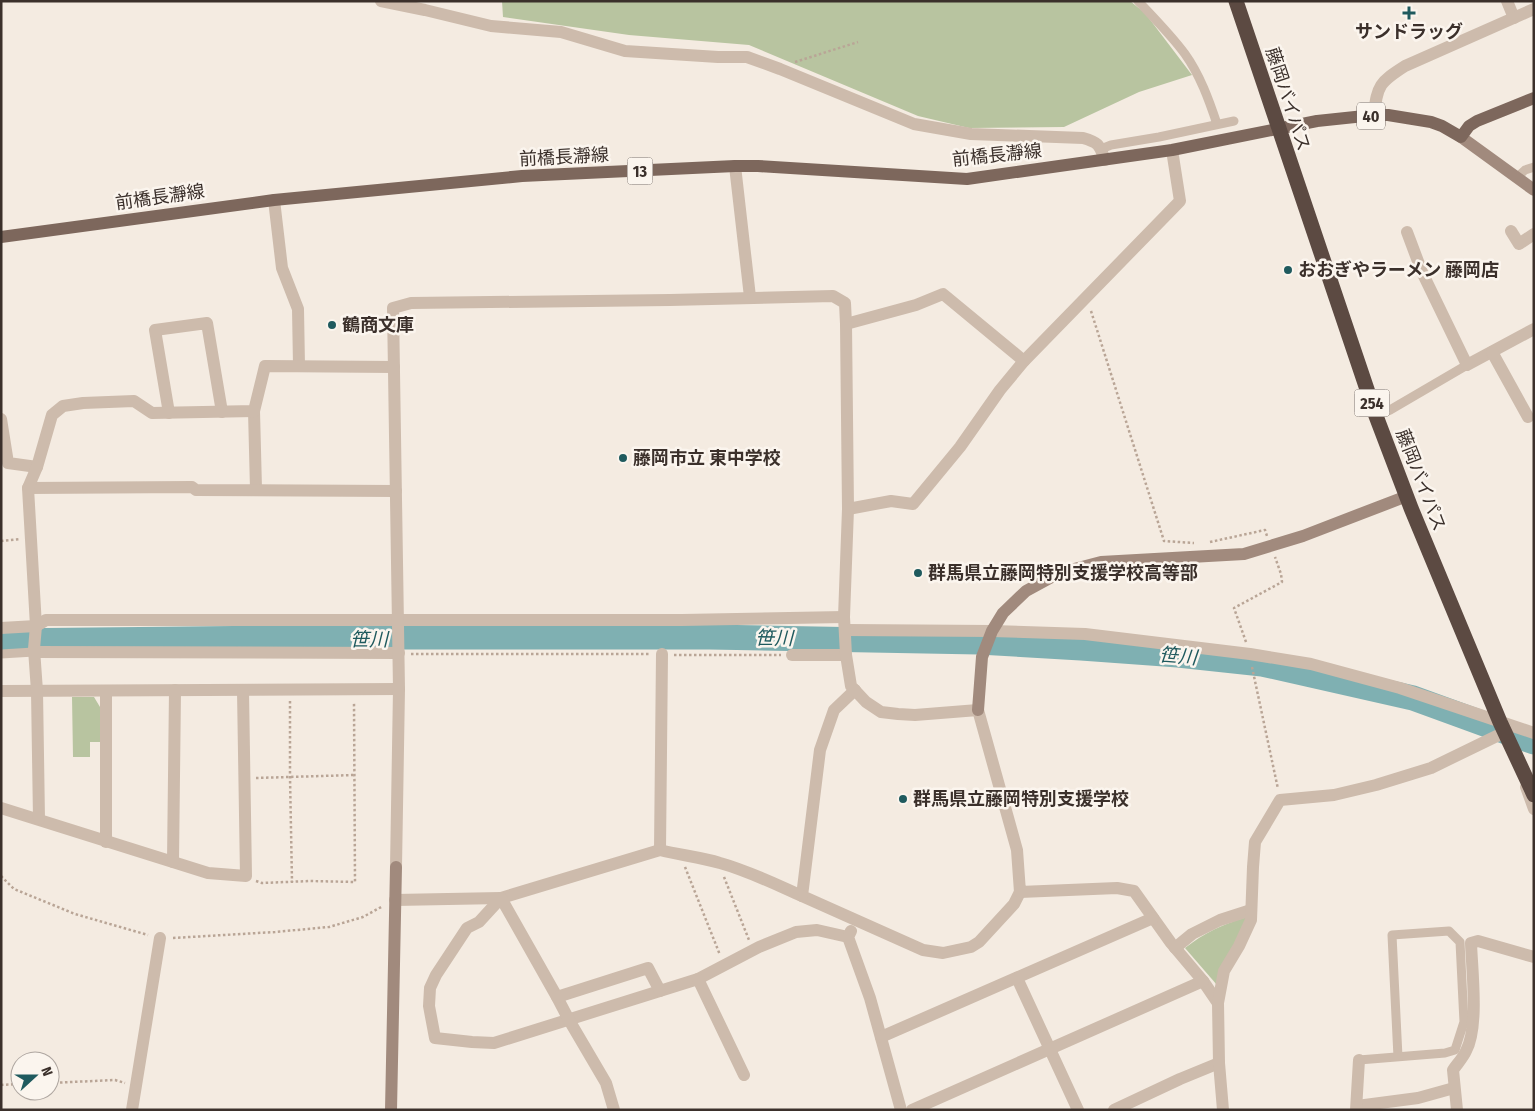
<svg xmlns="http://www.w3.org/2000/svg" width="1535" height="1111" viewBox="0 0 1535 1111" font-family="'Fira Sans Condensed','Noto Sans JP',sans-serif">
  <rect width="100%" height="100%" fill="#f4ebe1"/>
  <g fill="#b8c4a0">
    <path d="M 502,1 L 1130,1 L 1145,13 L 1192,75 L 1139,92 L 1064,127 L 969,128 L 918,116 L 749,45 L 629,35 L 503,17 Z"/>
    <path d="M 72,697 L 94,697 L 100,707 L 100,742 L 90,742 L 90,757 L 73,757 Z"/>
    <path d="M 1247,917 L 1217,985 L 1185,948 C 1204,933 1223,924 1247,917 Z"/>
  </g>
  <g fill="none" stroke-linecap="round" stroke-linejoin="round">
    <path stroke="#7fb0b2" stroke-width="25" d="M 1,641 L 376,637 L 709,637 L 979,642 L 1081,648 L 1178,655 L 1262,664 L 1413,698 L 1534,742"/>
    <g stroke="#b9a596" stroke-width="2.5" stroke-dasharray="2.5 2.5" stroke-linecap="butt">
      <path d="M 795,62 L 858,42"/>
      <path d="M 1091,311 L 1164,541 L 1194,543"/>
      <path d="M 1,541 L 20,539"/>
      <path d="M 1210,542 L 1265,530 L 1267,536"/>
      <path d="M 1246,642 L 1234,608 L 1282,582 L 1281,574 L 1275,557"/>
      <path d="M 411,654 L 651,654"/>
      <path d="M 674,655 L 781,655"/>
      <path d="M 1252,667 L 1278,789"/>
      <path d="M 290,701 L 290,777 L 292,882"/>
      <path d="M 256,778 L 354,775"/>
      <path d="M 685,867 L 720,955"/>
      <path d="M 1,876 L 14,889 L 75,914 L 148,935"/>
      <path d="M 724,877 L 749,940"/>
      <path d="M 256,881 L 262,883 L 310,881 L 355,882 L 354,702"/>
      <path d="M 173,938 L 275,932 L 329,927 L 363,917 L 383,906"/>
      <path d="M 50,1083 L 115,1080 L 125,1083"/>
      <path d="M 1,1085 L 20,1084"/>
    </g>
    <g stroke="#cdbbac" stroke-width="9">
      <path d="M 1138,1 C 1154,18 1171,35 1185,54 C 1200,75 1209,100 1217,124"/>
      <path d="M 1101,149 L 1111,145 L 1159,137 L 1234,121"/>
      <path d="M 1516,178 L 1525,170 L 1534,167"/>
      <path d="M 1376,416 L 1390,410 L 1467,365"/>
      <path d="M 1,654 L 34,652"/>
      <path d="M 1359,1060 L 1445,1053 L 1455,1050 L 1464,1022 L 1460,942 L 1449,931 L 1392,935 L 1398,1057"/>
    </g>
    <g stroke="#cdbbac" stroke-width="12">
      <path d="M 381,1 L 425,10 L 491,26 L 561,32 L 625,51 L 718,57 L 747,57 L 780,69 L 914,124 L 971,134 L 1083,138 C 1100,143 1099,145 1105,160"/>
      <path d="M 1507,1 L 1514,18"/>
      <path d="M 1374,115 C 1377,85 1380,82 1405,66 L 1534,9"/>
      <path d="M 735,166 L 750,297"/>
      <path d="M 274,200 L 282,268 L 298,309 L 299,366"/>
      <path d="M 1511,231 L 1519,244 L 1534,234"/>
      <path d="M 1407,232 L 1422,272 L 1467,365 L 1534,329"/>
      <path d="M 846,324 L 916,305 L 943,294 L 1024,361"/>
      <path d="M 1492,352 L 1528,417"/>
      <path d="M 254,411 L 256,489"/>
      <path d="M 169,413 L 155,330 L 207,323 L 222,412"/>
      <path d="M 1,419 L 8,463 L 37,467"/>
      <path d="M 28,488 L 192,487 L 196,490 L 396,491"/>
      <path d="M 848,509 L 891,501 L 913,504 L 960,447 L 1000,390 L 1024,361 L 1180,201 L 1172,150"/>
      <path d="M 1,628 L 36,626 L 46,620 L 682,620 L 844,617"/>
      <path d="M 846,630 L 992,631 L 1085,634 L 1250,654 L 1311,664 L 1400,688 L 1534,733"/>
      <path d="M 34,652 L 399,653"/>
      <path d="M 792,655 L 846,655"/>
      <path d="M 855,690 L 834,710 L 820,750 L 802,896 L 923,950 L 943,953 L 971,947 L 979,942 L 1014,904 L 1020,892"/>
      <path d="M 1,691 L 399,689"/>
      <path d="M 106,691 L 106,842"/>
      <path d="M 1526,787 L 1534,809"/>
      <path d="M 1,808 L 208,873 L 246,876 L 243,691"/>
      <path d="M 39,819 L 37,691 L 34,649 L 36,626 L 28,488 L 37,467 L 52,415 L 63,406 L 83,403 L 134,401 L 152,413 L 254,411 L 265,366 L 394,367"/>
      <path d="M 660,850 L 662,654"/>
      <path d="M 173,862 L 175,690"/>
      <path d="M 396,867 L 399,689 L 393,308 L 411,303 L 670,300 L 833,296 L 845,303 L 846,324 L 848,509 L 844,617 L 846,655 L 851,686 L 866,702 L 881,712 L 898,714 L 915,715 L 978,710 L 1017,850 L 1020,892 L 1117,888 L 1134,891 L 1171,943 L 1203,981 L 1218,1003"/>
      <path d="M 802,896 C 775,884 749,871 720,863 C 700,857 679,855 660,850 L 501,898 L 479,922 L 467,928 L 436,975 L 430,988 L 429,1006 L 435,1038 L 472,1042 L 494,1043 L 698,979 L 759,947 L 796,932 L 817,930 L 848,937"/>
      <path d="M 395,900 L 501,898 L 557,997 L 569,1020 L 606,1083 L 614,1110"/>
      <path d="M 851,931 L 848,937 L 870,998 L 901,1110"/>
      <path d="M 1175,948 L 1192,934 L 1220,920 L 1251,910"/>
      <path d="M 1017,978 L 1078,1110"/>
      <path d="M 698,979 L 744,1075"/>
      <path d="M 557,997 L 648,968 L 660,991"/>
      <path d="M 881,1037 L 1153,918"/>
      <path d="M 1357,1106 L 1418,1098 L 1454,1088"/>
      <path d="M 132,1110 L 160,938"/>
      <path d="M 912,1110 L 1203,981"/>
      <path d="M 1114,1110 L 1180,1079 L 1219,1063"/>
      <path d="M 1223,1110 L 1219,1063 L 1218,1003 L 1224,971 L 1239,946 L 1251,920 L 1253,867 L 1255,842 L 1280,800 L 1334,795 L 1376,785 L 1431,768 L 1505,732"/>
      <path d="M 1356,1110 L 1359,1060"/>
      <path d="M 1457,1110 L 1453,1070 C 1457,1064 1463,1058 1466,1051 C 1479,1027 1472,971 1471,943 L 1478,941 L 1534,957"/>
    </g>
    <g stroke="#a18a7d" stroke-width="12">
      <path d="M 1461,137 L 1534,190"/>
      <path d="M 978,710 L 982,657 L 992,631 L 1003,613 L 1026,591 L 1059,573 L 1101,562 L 1244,554 L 1303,536 L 1407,496"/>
      <path d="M 391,1110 L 396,867"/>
    </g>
    <path stroke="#7d675c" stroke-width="12" d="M 1,237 L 274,200 L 522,176 L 735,166 L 758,166 L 967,179 L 1172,150 L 1317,121 L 1374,115 L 1388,115 L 1431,122 L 1442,126 L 1461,137 L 1469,126 L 1477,121 L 1534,98"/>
    <path stroke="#5c4a42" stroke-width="15" d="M 1236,1 L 1376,416 L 1411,508 L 1500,722 L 1534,795"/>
  </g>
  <g fill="#1f5a5e" stroke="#fbf5ee" stroke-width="2">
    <path d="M1406.5 5.5h5v5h5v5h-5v5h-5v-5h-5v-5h5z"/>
    <circle cx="1288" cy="270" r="5"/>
    <circle cx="332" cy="325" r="5"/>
    <circle cx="623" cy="458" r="5"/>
    <circle cx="918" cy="573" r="5"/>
    <circle cx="903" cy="799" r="5"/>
  </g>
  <g text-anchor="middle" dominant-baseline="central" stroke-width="5" stroke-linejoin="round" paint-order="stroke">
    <g fill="#fbf5ee" stroke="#756b66" stroke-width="1">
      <rect x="1357" y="102.5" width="28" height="27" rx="4"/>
      <rect x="627.5" y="157.5" width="25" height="27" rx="4"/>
      <rect x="1354.5" y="389.5" width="35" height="27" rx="4"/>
    </g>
    <g font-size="16" font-weight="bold" fill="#3b302b">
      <text x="1371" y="116">40</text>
      <text x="640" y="171">13</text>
      <text x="1372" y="403">254</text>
    </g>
    <g font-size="18" font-weight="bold" fill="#3b302b" stroke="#fbf5ee" text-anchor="start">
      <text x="1409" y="32" text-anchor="middle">サンドラッグ</text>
      <text x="1298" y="270">おおぎやラーメン 藤岡店</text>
      <text x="342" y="325">鶴商文庫</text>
      <text x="633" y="458">藤岡市立 東中学校</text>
      <text x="928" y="573">群馬県立藤岡特別支援学校高等部</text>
      <text x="913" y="799">群馬県立藤岡特別支援学校</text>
    </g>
    <g font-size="18" fill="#3b302b" stroke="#fbf5ee">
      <text transform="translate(1288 99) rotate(72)">藤岡バイパス</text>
      <text transform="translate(997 155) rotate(-6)">前橋長瀞線</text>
      <text transform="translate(564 157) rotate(-3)">前橋長瀞線</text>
      <text transform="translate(160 197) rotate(-8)">前橋長瀞線</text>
      <text transform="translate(1421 480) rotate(69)">藤岡バイパス</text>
    </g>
    <g font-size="19" font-style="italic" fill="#1f5a5e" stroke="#fbf5ee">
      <text transform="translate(774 638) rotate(1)">笹川</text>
      <text x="369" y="639">笹川</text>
      <text transform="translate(1178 656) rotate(5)">笹川</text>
    </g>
  </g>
  <rect width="1535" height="1111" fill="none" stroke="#3b302b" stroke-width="5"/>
  <g transform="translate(35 1076) rotate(69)"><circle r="24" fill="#fbf5ee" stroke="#aea6a0"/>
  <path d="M0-4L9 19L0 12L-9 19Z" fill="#1f5a5e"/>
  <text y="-8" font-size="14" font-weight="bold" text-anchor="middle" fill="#3b302b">N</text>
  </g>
</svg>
